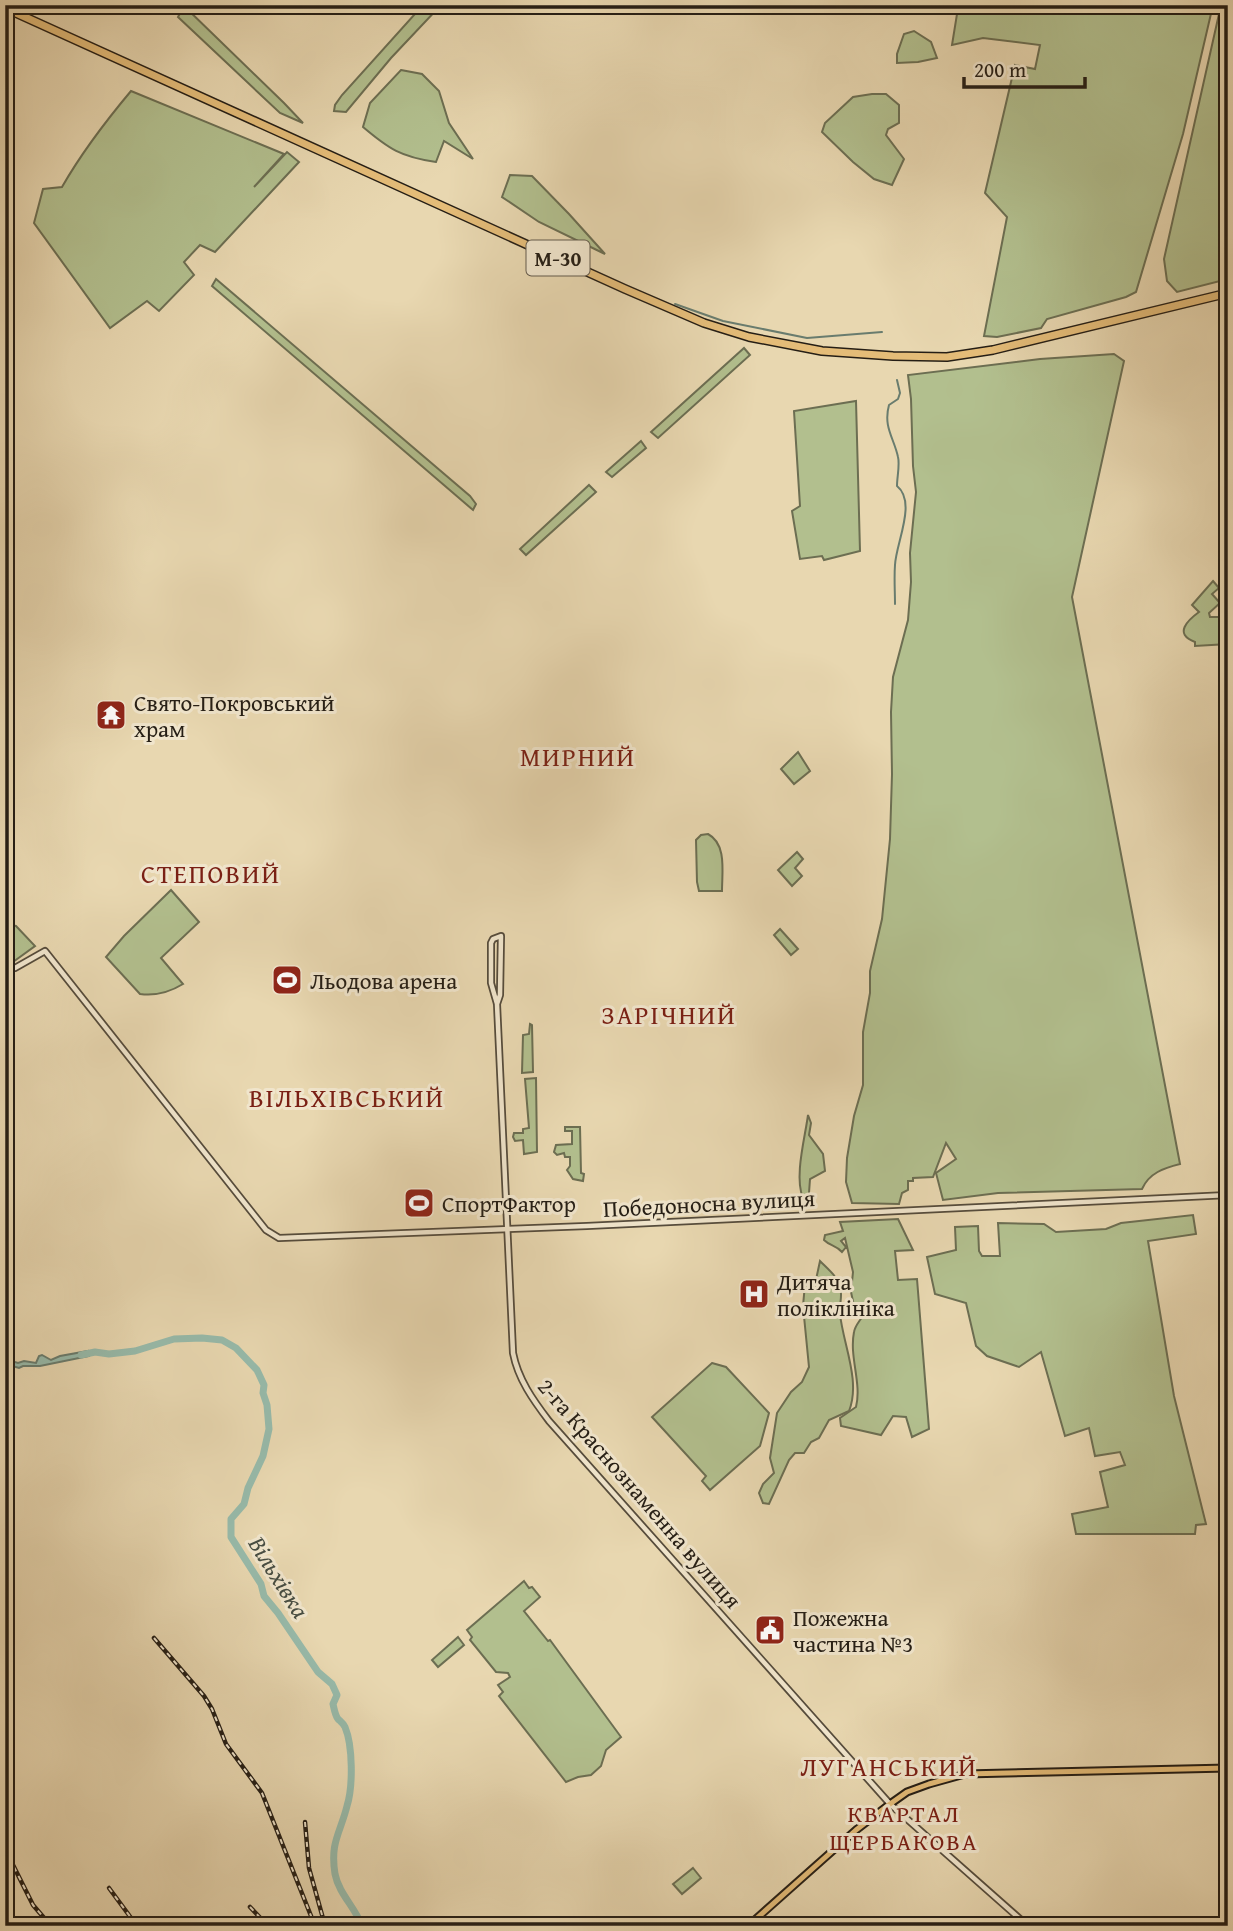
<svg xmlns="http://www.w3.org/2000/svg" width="1233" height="1931" viewBox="0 0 1233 1931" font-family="'Gentium Book Plus',serif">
  <rect width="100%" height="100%" fill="#e8d7b0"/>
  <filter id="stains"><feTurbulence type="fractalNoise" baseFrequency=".00286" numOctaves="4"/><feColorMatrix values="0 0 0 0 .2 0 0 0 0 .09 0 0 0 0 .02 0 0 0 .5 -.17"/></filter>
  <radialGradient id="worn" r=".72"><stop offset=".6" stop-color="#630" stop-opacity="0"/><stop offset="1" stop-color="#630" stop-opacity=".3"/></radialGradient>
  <g fill="#b2bf8e" stroke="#6c6e52" stroke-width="2">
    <path d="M 423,5 L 441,5 L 391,58 L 346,112 L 334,111 L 335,105 L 342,95 Z"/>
    <path d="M 968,5 L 1213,5 L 1183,134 L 1136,292 L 1126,297 L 1047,319 L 1041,328 L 997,337 L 984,336 L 1007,217 L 985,193 L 1015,65 L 1035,69 L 1040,45 L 983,38 L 952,45 L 957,14 Z"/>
    <path d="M 1221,5 L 1228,5 L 1228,279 L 1177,292 L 1167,281 L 1164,259 Z"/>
    <path d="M 184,6 L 284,103 L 303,123 L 280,113 L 178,17 Z"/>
    <path d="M 914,31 L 931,42 L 937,58 L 918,62 L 897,63 L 897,54 L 904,34 Z"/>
    <path d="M 401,70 L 422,74 L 439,91 L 449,123 L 473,159 L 444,141 L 436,162 C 401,157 389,149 363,127 L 370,103 Z"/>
    <path d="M 131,91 L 284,154 L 254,187 L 287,152 L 299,162 L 215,252 L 200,245 L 184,262 L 194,275 L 159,311 L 147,301 L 110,328 L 34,223 L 43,189 L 62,187 C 82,152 105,122 131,91 Z"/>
    <path d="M 872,94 L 886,94 L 899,105 L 899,123 L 888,129 L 886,135 L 904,159 L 892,185 L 874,179 L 853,162 L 822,132 L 825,123 L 853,97 Z"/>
    <path d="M 510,175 L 532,176 L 569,214 L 605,254 L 539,222 L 502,197 Z"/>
    <path d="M 216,279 L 470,496 L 476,504 L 473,510 L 212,286 Z"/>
    <path d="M 744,348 L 750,355 L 658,438 L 651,432 Z"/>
    <path d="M 1114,354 L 1124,361 L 1072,597 L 1180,1164 C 1164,1168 1149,1173 1142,1189 L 998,1193 L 943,1200 L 936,1173 L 956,1159 L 946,1143 L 933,1177 L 913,1178 L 913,1181 L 908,1181 L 908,1190 L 902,1193 L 899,1204 L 852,1203 L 846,1182 L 847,1158 L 854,1116 L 863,1085 L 863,1032 L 870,993 L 870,971 L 882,919 L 890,839 L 892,774 L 891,712 L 893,677 L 908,620 L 911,582 L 910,553 L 916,492 L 913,466 L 911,399 L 908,375 L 1040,359 Z"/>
    <path d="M 856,401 L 860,551 L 824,560 L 822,556 L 800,559 L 792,511 L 800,506 L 794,411 Z"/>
    <path d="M 641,441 L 646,448 L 612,477 L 606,472 Z"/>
    <path d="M 589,485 L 596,492 L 526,555 L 520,549 Z"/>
    <path d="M 1213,581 L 1219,588 L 1212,594 L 1220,603 L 1209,613 L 1210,617 L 1228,617 L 1228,644 L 1195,646 L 1195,642 C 1173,634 1188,620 1199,612 L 1192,605 Z"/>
    <path d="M 798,752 L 810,771 L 794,784 L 781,769 Z"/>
    <path d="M 708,834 C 727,844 722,872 722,891 L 699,891 L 697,882 L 696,840 L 701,835 Z"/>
    <path d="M 797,852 L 803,859 L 795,868 L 802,876 L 792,886 L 778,870 Z"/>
    <path d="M 171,890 L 199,922 L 161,958 L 183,984 C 170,992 155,996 140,994 L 106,957 L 124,936 Z"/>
    <path d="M 5,924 L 16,926 L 35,946 L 13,962 L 5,961 Z"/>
    <path d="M 780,929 L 798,949 L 791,955 L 774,935 Z"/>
    <path d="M 530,1024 L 532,1025 L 533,1072 L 522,1073 L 523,1035 L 529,1034 Z"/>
    <path d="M 536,1078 L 537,1152 L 524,1154 L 523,1140 L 515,1141 L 513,1137 L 514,1133 L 523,1133 L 523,1129 L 529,1128 L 525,1079 Z"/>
    <path d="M 808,1115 L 811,1123 L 809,1135 L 823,1154 L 825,1171 L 810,1179 L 809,1193 L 807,1199 L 803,1198 C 794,1177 805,1138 808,1115 Z"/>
    <path d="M 565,1127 L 580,1127 L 581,1173 L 584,1174 L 583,1181 L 573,1179 L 567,1170 L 570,1166 L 570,1157 L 565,1157 L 564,1153 L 557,1155 L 554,1152 L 556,1145 L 572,1144 L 572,1131 L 565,1131 Z"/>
    <path d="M 1193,1215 L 1196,1234 L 1148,1241 L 1174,1396 L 1206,1524 L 1196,1525 L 1195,1534 L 1076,1534 L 1072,1514 L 1108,1507 L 1100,1472 L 1125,1465 L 1120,1452 L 1095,1456 L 1089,1428 L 1065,1436 L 1041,1352 L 1019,1367 L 987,1356 L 976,1346 L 966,1303 L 935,1294 L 927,1257 L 956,1250 L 955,1227 L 978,1226 L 979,1251 L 982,1256 L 1000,1256 L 998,1223 L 1044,1224 L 1056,1232 L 1106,1229 L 1121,1223 Z"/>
    <path d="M 898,1219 L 913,1250 L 895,1251 L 898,1280 L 917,1279 L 929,1429 L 912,1437 L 906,1417 L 893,1416 L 881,1435 L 841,1426 L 840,1418 L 856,1407 C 862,1383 849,1357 854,1332 C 855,1326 859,1322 862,1317 L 860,1311 L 854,1306 L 851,1292 L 853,1272 L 845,1238 L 841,1241 L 846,1247 L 842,1252 C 836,1245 830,1246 824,1240 L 825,1235 L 843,1231 L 840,1222 Z"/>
    <path d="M 820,1261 C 828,1269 837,1276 840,1287 C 843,1295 839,1305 840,1314 C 843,1344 861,1381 849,1411 L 829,1420 L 819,1438 L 811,1442 L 804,1453 L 795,1453 L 789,1460 L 769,1504 L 763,1503 L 759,1493 L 763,1484 L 774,1473 L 770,1458 L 777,1413 L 791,1392 L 802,1382 L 809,1367 L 803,1306 L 805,1284 L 814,1289 Z"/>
    <path d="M 712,1363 L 726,1367 L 769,1413 L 760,1446 L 710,1490 L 702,1481 L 706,1476 L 652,1417 Z"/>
    <path d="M 524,1581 L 529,1588 L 532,1587 L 540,1597 L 524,1611 L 548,1641 L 550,1640 L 621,1737 L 606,1750 L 601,1766 L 591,1775 L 578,1777 L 566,1782 L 499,1696 L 503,1692 L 498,1685 L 510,1677 L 508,1673 L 496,1672 L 470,1640 L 472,1637 L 467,1630 Z"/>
    <path d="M 458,1637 L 464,1645 L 438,1667 L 432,1660 Z"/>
    <path d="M 693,1868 L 701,1878 L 682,1894 L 673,1884 Z"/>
  </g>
  <path fill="#97baaa" stroke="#697c6e" stroke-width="2" d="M 88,1351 L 89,1356 L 40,1366 L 23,1366 L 19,1368 L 5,1364 L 5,1359 L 18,1363 L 24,1361 L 36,1363 L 39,1356 L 42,1355 L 51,1360 L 60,1356 Z"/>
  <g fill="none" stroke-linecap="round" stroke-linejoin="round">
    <g stroke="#697c6e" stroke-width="2">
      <path d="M 675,304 L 723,321 L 807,338 L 882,332"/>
      <path d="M 895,604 C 895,591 894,578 895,565 C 896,543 917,502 897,486 C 897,477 900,465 898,457 C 894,438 883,427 889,405 L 898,399 L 900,393 L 897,380"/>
    </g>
    <path stroke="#97baaa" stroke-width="7" d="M 81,1355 L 95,1352 L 109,1354 L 135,1351 L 174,1339 L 202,1338 L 222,1340 L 236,1348 L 257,1370 L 264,1385 L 263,1393 L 267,1405 L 269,1429 L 263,1456 L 248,1488 L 244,1504 L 231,1519 L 231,1537 L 261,1584 L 264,1596 L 278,1613 L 318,1672 L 332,1684 L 337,1695 L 333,1704 C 334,1708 335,1715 338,1719 C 340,1721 343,1723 345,1727 C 353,1746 353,1787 347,1806 C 340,1834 330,1842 335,1874 C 339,1894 355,1907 362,1926"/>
    <g stroke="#564c3c" stroke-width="8">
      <g id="minor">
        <path d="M 5,968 L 15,968 L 45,951 L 266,1230 L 279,1238 L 587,1226 L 1228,1195"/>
        <path d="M 497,1004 L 500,995 L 501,936 L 493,939 L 491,943 L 491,983 L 497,1004 L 513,1353 C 518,1379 533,1400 549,1421 L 890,1804 L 1028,1926"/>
      </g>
    </g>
    <g stroke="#251e15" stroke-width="9">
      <path id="major" d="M 748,1926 L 856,1830 L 890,1804 L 907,1792 L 929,1784 L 965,1774 L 1228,1768"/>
    </g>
    <g stroke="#251e15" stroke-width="10">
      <path id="highway" d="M 5,8 L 625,289 L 704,323 L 749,337 L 822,351 L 893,356 L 947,357 L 993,350 L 1228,293"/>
    </g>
    <use href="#minor" stroke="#f0e5cc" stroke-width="4.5"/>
    <use href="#major" stroke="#e4bc78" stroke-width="5"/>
    <use href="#highway" stroke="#e4bc78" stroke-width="7"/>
    <g stroke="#251e15" stroke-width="4.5">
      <g id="rail">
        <path d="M 154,1638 L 204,1696 L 212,1709 L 226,1744 L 262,1793 L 315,1926"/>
        <path d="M 305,1822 L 309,1868 L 324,1922"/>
        <path d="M 5,1849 L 33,1905 L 51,1926"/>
        <path d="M 109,1888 L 137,1926"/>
        <path d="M 250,1907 L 268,1926"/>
      </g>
    </g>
    <use href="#rail" stroke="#f0e5cc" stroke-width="2" stroke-dasharray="5" stroke-linecap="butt"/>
  </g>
  <defs>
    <g id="temple-square" transform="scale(1.575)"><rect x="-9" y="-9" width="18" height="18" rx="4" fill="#8f2418" stroke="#f0e5cc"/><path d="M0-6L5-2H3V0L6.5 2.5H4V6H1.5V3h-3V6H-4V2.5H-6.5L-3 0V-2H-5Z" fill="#fff"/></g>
    <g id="stadium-square" transform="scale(1.575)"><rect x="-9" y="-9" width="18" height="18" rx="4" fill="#8f2418" stroke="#f0e5cc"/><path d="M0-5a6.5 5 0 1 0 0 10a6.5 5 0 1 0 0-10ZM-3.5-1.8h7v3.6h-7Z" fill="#fff"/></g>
    <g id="hospital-square" transform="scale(1.575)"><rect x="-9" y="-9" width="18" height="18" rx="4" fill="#8f2418" stroke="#f0e5cc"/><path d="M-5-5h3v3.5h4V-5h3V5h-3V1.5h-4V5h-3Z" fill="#fff"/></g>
    <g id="civic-square" transform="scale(1.575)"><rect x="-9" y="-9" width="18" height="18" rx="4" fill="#8f2418" stroke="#f0e5cc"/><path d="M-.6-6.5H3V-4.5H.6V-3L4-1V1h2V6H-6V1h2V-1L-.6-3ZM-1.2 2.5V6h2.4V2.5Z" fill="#fff"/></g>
  </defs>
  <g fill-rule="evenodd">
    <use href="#temple-square" x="111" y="715"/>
    <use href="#stadium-square" x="287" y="980"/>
    <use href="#stadium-square" x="419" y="1203"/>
    <use href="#hospital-square" x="754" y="1294"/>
    <use href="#civic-square" x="770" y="1630"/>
  </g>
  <g text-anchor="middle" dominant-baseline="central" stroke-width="6" stroke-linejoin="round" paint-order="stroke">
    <rect fill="#f0e5cc" stroke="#625a4c" stroke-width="2" x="526.5" y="240.5" width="63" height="35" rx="5"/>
    <g font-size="21" font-weight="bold" fill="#251e15">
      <text x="558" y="258">М-30</text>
    </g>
    <g font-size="23" fill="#251e15" stroke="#f0e5cc" text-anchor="start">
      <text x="134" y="702">Свято-Покровський<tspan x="134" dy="26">храм</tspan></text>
      <text x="310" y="980">Льодова арена</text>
      <text x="442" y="1203">СпортФактор</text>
      <text x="777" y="1281">Дитяча<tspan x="777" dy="26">поліклініка</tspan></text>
      <text x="793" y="1617">Пожежна<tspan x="793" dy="26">частина №3</tspan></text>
    </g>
    <g font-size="23" fill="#251e15" stroke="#f0e5cc">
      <text transform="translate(709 1203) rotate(-3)">Победоносна вулиця</text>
      <text transform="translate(640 1493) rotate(49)">2-га Краснознаменна вулиця</text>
    </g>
    <g font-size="24" font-style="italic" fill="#474d42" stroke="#f0e5cc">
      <text transform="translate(279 1577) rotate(58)">Вільхівка</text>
    </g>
    <g font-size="24" letter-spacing="2" fill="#7a1f14" stroke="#f0e5cc">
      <text x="904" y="1813">КВАРТАЛ<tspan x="904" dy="28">ЩЕРБАКОВА</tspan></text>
    </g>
    <g font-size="26" letter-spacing="2" fill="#7a1f14" stroke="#f0e5cc">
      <text x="578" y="756">МИРНИЙ</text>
      <text x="211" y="873">СТЕПОВИЙ</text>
      <text x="669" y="1014">ЗАРІЧНИЙ</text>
      <text x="347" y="1097">ВІЛЬХІВСЬКИЙ</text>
      <text x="889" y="1766">ЛУГАНСЬКИЙ</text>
    </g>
  </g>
  <rect width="1233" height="1931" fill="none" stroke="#e8d7b0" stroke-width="28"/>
  <rect x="7" y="7" width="1219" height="1917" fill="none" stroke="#251e15" stroke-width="3.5"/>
  <rect x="14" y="14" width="1205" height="1903" fill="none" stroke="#251e15" stroke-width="2"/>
  <path d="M964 77v10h121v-10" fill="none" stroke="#251e15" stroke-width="3.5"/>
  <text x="974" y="77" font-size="21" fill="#251e15" stroke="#f0e5cc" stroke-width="5" paint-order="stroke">200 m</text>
  <rect width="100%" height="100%" filter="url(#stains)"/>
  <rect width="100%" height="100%" fill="url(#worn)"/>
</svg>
